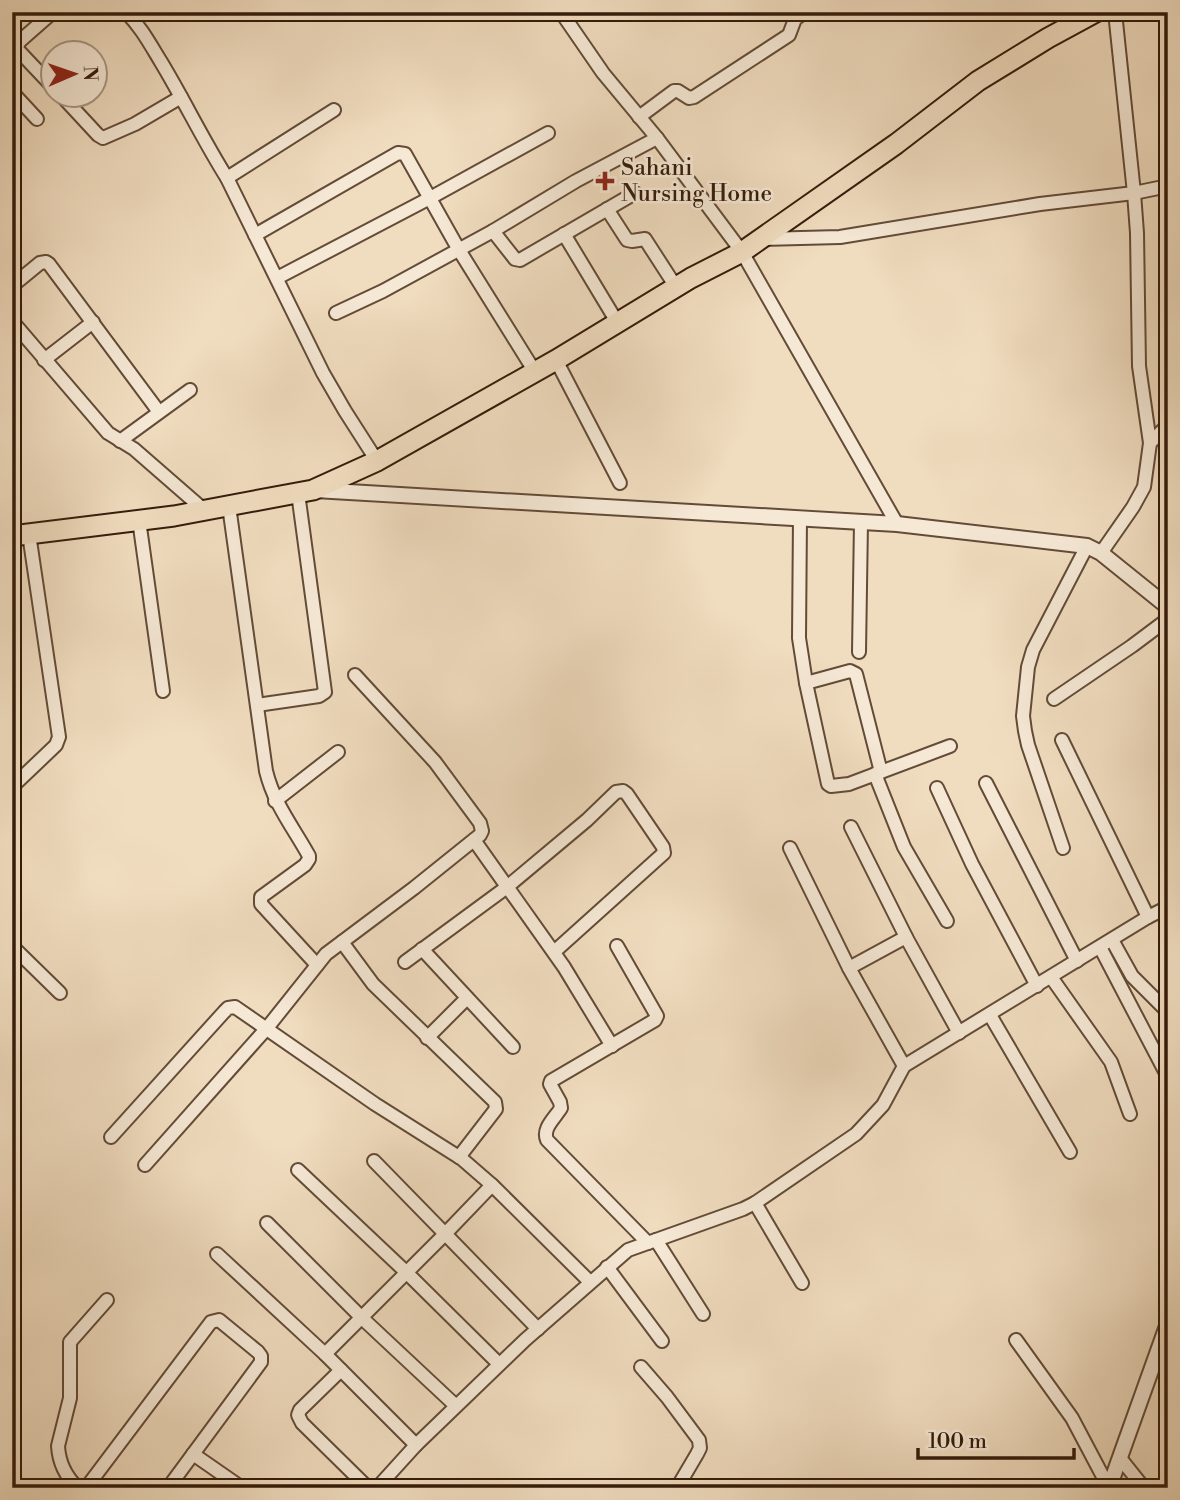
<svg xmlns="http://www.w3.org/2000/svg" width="1180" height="1500" viewBox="0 0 1180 1500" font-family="'Libre Bodoni',serif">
  <rect width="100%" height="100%" fill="#f0dcbf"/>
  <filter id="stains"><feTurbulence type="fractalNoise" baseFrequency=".00286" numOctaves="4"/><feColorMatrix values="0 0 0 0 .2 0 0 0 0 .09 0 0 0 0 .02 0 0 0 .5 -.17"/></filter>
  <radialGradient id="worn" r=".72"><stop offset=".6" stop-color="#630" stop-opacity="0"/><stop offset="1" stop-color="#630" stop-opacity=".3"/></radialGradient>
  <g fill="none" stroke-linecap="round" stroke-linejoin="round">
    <g stroke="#634b37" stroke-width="16">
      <g id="minor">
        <path d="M 126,12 C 141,27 150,44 161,62 C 184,100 203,140 227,178 L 323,373 L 345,411 L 377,461"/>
        <path d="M 561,12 L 603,73 L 657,138 L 742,252 L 897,524"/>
        <path d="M 52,86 L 18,50 L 17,46 L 20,41 L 53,12"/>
        <path d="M 12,92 L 37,119"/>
        <path d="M 60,94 L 98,135 L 103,138 L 135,124 L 181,97"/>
        <path d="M 639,117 L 674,91 L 678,91 L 689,98 L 694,97 L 789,35 L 795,19 L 805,12"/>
        <path d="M 227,178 L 334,110"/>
        <path d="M 607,209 L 627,240 L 632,241 L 645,239 L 676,287"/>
        <path d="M 493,231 L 515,259 L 520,260 L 635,193"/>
        <path d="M 564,234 L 617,322"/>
        <path d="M 255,235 L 398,153 L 405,154 L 459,250 L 535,372"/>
        <path d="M 761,239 L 840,237 L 1040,204 L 1134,193 L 1168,186"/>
        <path d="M 277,278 L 430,198 L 548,133"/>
        <path d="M 12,286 L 40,263 L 46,262 L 49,264 L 159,412"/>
        <path d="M 336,313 L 383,291 L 493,231 L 576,181 L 657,138"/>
        <path d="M 12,321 L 108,433 L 134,449 L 204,510"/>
        <path d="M 44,360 L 93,322"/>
        <path d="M 556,360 L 620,483"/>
        <path d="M 120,441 L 190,390"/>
        <path d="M 1150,443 L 1168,425"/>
        <path d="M 229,506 L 266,771 C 274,804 293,827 309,856 L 309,859 L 305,865 L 261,897 L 261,904 L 317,965"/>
        <path d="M 800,518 L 799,638 L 806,683 L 828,784 L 831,786 L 849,784 L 950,746"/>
        <path d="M 139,520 L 163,691"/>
        <path d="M 1101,553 L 1133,507 L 1144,487 L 1150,443 L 1139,366 L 1137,233 L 1134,193 L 1115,12"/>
        <path d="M 859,652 L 861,522"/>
        <path d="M 806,683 L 850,671 L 856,674 L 881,772"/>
        <path d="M 1054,699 L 1132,646 L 1168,619"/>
        <path d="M 257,705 L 319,696 L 325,692 L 298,493"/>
        <path d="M 1062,740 L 1148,917"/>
        <path d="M 875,774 L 904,847 L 947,921"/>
        <path d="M 986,783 L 1077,961"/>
        <path d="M 12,787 L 56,745 L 59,737 L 29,534"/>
        <path d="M 937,788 L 972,864 L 1037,986"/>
        <path d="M 275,801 L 338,752"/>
        <path d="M 851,827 L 907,939 L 959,1033"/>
        <path d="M 474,840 L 564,967 L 612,1046"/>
        <path d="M 790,848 L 849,968 L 904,1066"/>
        <path d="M 1063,848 L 1028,745 L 1025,731 L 1023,716 L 1028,667 L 1033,650 L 1087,546"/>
        <path d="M 1112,940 L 1132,976 L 1168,1012"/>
        <path d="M 342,942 L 373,984 L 495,1102 L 496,1109 L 459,1157"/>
        <path d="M 12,946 L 60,993"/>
        <path d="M 617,946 L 657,1016 L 655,1020 L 551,1081 L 550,1084 L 560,1102 L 561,1108 C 555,1118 542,1128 547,1140 L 648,1243"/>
        <path d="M 1100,947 L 1168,1077"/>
        <path d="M 422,949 L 513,1047"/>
        <path d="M 405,962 L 507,887 L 587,820 L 616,792 L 623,791 L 627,794 L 663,847 L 664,853 L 554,952"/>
        <path d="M 849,968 L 906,937"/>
        <path d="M 1051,977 L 1111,1062 L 1130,1114"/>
        <path d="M 990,1015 L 1070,1152"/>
        <path d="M 427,1038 L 467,998"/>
        <path d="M 111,1137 L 224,1012 L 228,1008 L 235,1007 L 375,1104 L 462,1159 L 492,1185 L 590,1282"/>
        <path d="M 374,1161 L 538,1329"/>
        <path d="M 145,1165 L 267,1028 L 326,954 L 414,888 L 480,835 L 482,831 L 480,823 L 435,762 L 355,675"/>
        <path d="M 298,1170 L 406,1272 L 499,1364"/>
        <path d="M 755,1203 L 802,1283"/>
        <path d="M 267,1223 L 362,1318 L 456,1406"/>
        <path d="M 656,1240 L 703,1314"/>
        <path d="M 217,1254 L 325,1354 L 416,1445"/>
        <path d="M 607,1267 L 662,1341"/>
        <path d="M 1016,1340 L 1072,1418 L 1109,1488"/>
        <path d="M 325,1354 L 445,1234 L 492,1185"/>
        <path d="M 641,1367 L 667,1397 L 699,1440 L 700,1448 L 697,1454 L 677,1488"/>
        <path d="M 341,1370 L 300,1410 L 298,1415 L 302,1423 L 368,1488"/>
        <path d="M 193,1454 L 242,1488"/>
        <path d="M 1120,1458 L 1144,1488"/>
        <path d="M 78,1488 C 65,1476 59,1463 58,1446 L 70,1398 L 70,1342 L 107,1300"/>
        <path d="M 86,1488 L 211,1322 L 219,1320 L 258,1352 L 261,1356 L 261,1362 L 168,1488"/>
        <path d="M 377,1488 L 416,1445 L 525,1340 L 628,1250 L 743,1209 L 755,1203 L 856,1134 L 883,1105 L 904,1066 L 1148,917 L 1168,907"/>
      </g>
    </g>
    <g stroke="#634b37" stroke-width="18">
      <g id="tertiary">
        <path d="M 315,490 L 897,524 L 1087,546 L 1101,553 L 1168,607"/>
        <path d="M 1109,1488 L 1168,1323"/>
      </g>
    </g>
    <g stroke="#341b0a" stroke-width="23">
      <path id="primary" d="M 12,536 L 174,516 L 313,490 L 377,461 L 556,360 L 691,278 L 742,252 L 896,144 L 978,81 L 1048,38 L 1096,12"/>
    </g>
    <use href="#minor" stroke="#f5e8d5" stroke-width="12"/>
    <use href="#tertiary" stroke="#f5e8d5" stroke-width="14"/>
    <use href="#primary" stroke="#f0dcbf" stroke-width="19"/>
  </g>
  <path fill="#8f2418" stroke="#f5e8d5" stroke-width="2.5" d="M601.5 170.5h7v7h7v7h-7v7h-7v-7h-7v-7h7z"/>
  <g text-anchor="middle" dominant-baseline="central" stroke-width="5" stroke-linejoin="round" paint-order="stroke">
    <g font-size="23" fill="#341b0a" stroke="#f5e8d5" text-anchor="start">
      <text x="621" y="168">Sahani<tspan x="621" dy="26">Nursing Home</tspan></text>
    </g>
  </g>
  <rect width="1180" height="1500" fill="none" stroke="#f0dcbf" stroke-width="42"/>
  <rect x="14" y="14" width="1152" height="1472" fill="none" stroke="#341b0a" stroke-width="3.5"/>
  <rect x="21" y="21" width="1138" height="1458" fill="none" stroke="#341b0a" stroke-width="2"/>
  <g transform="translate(74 74) rotate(88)"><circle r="33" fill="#f5e8d5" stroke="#a89684" stroke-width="2"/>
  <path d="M0-5L12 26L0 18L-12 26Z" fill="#8f2418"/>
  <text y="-10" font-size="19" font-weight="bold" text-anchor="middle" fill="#341b0a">N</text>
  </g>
  <path d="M918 1448v10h156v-10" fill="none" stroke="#341b0a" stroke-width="3.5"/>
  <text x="928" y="1448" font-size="21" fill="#341b0a" stroke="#f5e8d5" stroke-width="5" paint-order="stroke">100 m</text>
  <rect width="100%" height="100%" filter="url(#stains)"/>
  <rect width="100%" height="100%" fill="url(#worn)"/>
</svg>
